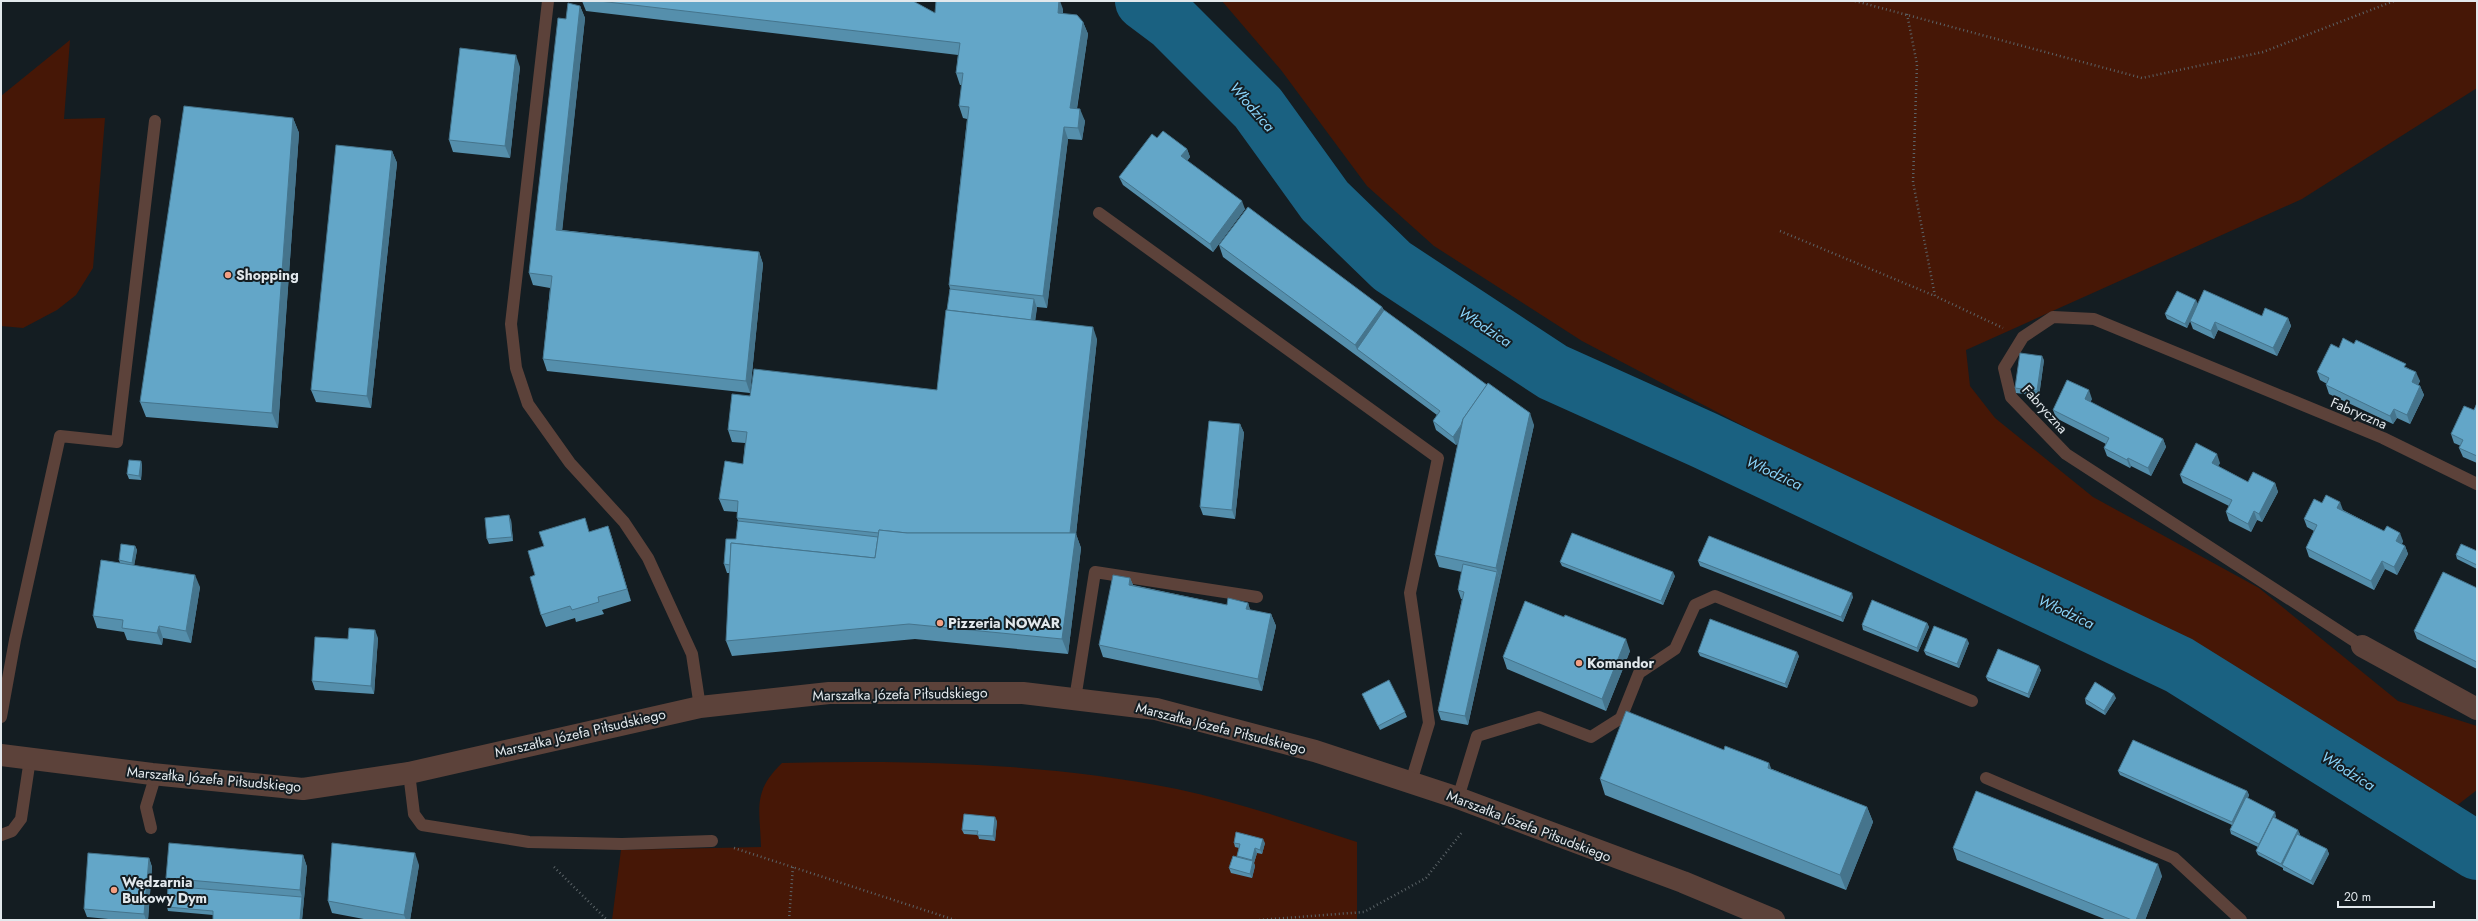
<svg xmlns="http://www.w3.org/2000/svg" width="2478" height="921" viewBox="0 0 2478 921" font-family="Jost,sans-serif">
  <rect width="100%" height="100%" fill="#141d22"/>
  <g fill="#461706">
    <path d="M 1222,1 L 2477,1 L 2477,88 L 2302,199 L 1966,350 L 1970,386 L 1995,418 L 2093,497 L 2259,588 L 2398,701 L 2477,726 L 2477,790 L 2451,810 L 2193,642 L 1791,451 L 1582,341 L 1434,246 L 1367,186 L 1281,70 Z"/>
    <path d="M 70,40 L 64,119 L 105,118 L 93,268 L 76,295 L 57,310 L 23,328 L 1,326 L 1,96 Z"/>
    <path d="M 782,763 C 913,760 1048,763 1177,789 C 1238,802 1298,823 1357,842 L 1357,920 L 612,920 L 621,850 L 761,847 C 760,808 752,792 782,763 Z"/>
  </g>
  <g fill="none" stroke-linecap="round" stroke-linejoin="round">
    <path stroke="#1a6181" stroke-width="58" d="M 1144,1 L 1172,22 L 1258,108 L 1325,201 L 1392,266 L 1553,372 L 1704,440 L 2179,665 L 2477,851"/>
    <g stroke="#5c6468" stroke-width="2.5" stroke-dasharray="1 3" stroke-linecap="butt">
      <path d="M 1855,1 L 2142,78 L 2263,52 L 2394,1"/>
      <path d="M 1907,14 L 1917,64 L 1913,182 L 1935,296 L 2003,328"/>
      <path d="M 1780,231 L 1935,296"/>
      <path d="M 734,848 L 955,920"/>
      <path d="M 554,867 L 607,920"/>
      <path d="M 789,920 L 793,866"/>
      <path d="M 1259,920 L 1364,912 L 1426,878 L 1463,831"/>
    </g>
    <g stroke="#5c423a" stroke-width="12">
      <path d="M 548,1 L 511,324 L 516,368 L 528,404 L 570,463 L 624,522 L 648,558 L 692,654 L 700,707"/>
      <path d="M 1099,213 L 1438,458 L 1410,593 L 1429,723 L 1411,782"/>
      <path d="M 2362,646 L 2066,454 L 2011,397 L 2004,368 L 2023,337 L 2053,317 L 2094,319 L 2383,438 L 2477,484"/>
      <path d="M 1075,699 L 1095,572 L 1257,597"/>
      <path d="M 1,717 L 15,640 L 60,436 L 117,442 L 155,121"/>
      <path d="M 409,773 L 414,814 L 422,825 L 529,842 L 622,844 L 712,841"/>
      <path d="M 1986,778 L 2174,858 L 2241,920"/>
      <path d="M 1458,798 L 1477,736 L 1539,717 L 1591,737 L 1621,718 L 1639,673 L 1675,649 L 1695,605 L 1715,596 L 1972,701"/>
      <path d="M 151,828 L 146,807 L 156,774"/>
      <path d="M 1,835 L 12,831 L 21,819 L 30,759"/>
    </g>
    <path stroke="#5c423a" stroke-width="22" d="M 2362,646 L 2477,709"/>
    <path stroke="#5c423a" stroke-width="22" d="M 1,755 L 152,774 L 303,789 L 409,773 L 700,707 L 829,693 L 1023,693 L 1156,709 L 1315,751 L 1458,798 L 1683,882 L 1774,920"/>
  </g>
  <g fill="#558fac">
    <path d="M 582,1 L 913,1 L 935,13 L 1063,9 L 1063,14 L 1083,22 L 1088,34 L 1077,109 L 1085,121 L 1082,140 L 1068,139 L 1047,308 L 1037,307 L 1035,320 L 1097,339 L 1076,534 L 1081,548 L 1068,654 L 915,639 L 732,656 L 726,641 L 730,573 L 727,573 L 724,564 L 736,539 L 738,521 L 737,518 L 737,512 L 724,511 L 719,499 L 743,464 L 745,443 L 732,442 L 728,430 L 750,396 L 937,390 L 950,289 L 949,285 L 967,119 L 963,118 L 959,106 L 962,85 L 960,85 L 956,73 L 958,55 L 586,11 Z"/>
    <path d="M 580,6 L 585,18 L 562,230 L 759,252 L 763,264 L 750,393 L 547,371 L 543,359 L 550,288 L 533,285 L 529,273 L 566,19 Z"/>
    <path d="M 520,67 L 510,158 L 453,152 L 449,140 Z"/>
    <path d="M 293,118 L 299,133 L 278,428 L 146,417 L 140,402 Z"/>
    <path d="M 1157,138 L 1187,149 L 1190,157 L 1187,161 L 1245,209 L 1213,252 L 1123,185 L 1119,177 Z"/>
    <path d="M 392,151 L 397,163 L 371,408 L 316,402 L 311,390 Z"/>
    <path d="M 1219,245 L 1382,307 L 1384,310 L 1534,425 L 1468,725 L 1441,720 L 1438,711 L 1462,599 L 1461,599 L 1458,590 L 1462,572 L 1439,567 L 1435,555 L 1458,443 L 1456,445 L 1436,430 L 1433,421 L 1437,415 L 1223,257 Z"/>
    <path d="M 2198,304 L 2262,316 L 2288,318 L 2291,326 L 2277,356 L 2218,330 L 2214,339 L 2193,329 L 2190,321 L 2187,328 L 2167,319 L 2165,314 Z"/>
    <path d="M 2354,344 L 2408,368 L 2420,381 L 2418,385 L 2420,386 L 2424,395 L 2410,424 L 2397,418 L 2393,424 L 2329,394 L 2326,385 L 2327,384 L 2320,380 L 2317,372 Z"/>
    <path d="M 2044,360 L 2039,396 L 2016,393 L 2015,388 Z"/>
    <path d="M 2092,399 L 2090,402 L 2163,439 L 2166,447 L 2151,476 L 2131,466 L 2130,468 L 2107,456 L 2104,448 L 2106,444 L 2056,418 L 2053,410 Z"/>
    <path d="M 2477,403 L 2477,463 L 2463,457 L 2459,448 L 2461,446 L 2454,443 L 2451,434 L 2474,410 Z"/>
    <path d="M 1240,424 L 1244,433 L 1235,519 L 1203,515 L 1200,507 Z"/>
    <path d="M 141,461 L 142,466 L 141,480 L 129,479 L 127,474 Z"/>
    <path d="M 2220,463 L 2218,466 L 2248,482 L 2275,483 L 2278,492 L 2262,522 L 2257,520 L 2251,532 L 2229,521 L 2226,512 L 2229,506 L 2183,483 L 2180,475 Z"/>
    <path d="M 2322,503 L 2343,510 L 2403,541 L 2402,544 L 2405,546 L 2408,554 L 2397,575 L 2385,569 L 2374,590 L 2309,557 L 2306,548 L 2314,531 L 2307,527 L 2304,519 Z"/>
    <path d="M 511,520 L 513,541 L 489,544 L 487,539 Z"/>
    <path d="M 608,526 L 612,538 L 631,601 L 602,610 L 604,614 L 576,622 L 575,618 L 546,627 L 541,615 L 535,575 L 544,546 Z"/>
    <path d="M 135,546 L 137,550 L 134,565 L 200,587 L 191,643 L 163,638 L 162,645 L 127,640 L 124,632 L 97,628 L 93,616 L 120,563 L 119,560 Z"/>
    <path d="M 2477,551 L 2477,569 L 2457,559 L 2456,555 Z"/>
    <path d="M 1698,561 L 1853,597 L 1843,622 L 1700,566 Z"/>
    <path d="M 1560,562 L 1675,576 L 1663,605 L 1562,566 Z"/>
    <path d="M 1130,578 L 1133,585 L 1227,605 L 1248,603 L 1250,610 L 1271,614 L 1276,626 L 1262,691 L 1103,657 L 1099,645 Z"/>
    <path d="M 2477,588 L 2477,669 L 2417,639 L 2414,631 Z"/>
    <path d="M 1564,617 L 1630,651 L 1606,711 L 1507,669 L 1503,657 Z"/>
    <path d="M 1927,623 L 1929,627 L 1918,652 L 1863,630 L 1862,625 Z"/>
    <path d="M 378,638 L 374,694 L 315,690 L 312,681 L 348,639 Z"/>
    <path d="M 1969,643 L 1959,668 L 1926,655 L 1924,651 Z"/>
    <path d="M 1698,652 L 1799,656 L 1787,688 L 1700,656 Z"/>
    <path d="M 2041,670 L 2029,698 L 1988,681 L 1986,677 Z"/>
    <path d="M 1362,694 L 1405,712 L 1407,717 L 1380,730 Z"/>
    <path d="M 2116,698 L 2105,715 L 2086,704 L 2085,699 Z"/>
    <path d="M 1772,769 L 1867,807 L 1873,822 L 1846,890 L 1605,795 L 1600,779 Z"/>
    <path d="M 2118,771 L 2247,791 L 2249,795 L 2248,798 L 2276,816 L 2275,818 L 2300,834 L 2299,836 L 2327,849 L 2329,854 L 2313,885 L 2283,870 L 2283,868 L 2258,855 L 2256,851 L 2258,847 L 2231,834 L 2230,830 L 2232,825 L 2120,775 Z"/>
    <path d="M 997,821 L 995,841 L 979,839 L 978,835 L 964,834 L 962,830 Z"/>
    <path d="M 1234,843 L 1265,843 L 1262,854 L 1257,853 L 1254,863 L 1255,866 L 1252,878 L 1231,873 L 1229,868 L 1237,857 L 1237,856 L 1239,848 L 1235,847 Z"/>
    <path d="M 1953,848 L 2162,876 L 2145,920 L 2107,920 L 1957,860 Z"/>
    <path d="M 303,855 L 307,867 L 302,920 L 213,915 L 168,911 L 167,907 L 168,886 L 166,878 Z"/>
    <path d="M 149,858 L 152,867 L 148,920 L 119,920 L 87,917 L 84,909 Z"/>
    <path d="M 419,865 L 410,920 L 369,920 L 332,913 L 328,901 Z"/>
  </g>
  <g fill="#45748c">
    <path d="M 1059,1 L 1060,1 L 1063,9 L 1062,25 L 1058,13 Z"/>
    <path d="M 580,6 L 585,18 L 561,242 L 556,230 Z"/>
    <path d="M 1083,22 L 1088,34 L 1075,120 L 1070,108 Z"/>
    <path d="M 516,55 L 520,67 L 510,158 L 505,146 Z"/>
    <path d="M 1080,109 L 1085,121 L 1082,140 L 1078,128 Z"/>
    <path d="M 293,118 L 299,133 L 278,428 L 272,413 Z"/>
    <path d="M 1064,127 L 1068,139 L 1047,308 L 1043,296 Z"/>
    <path d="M 1187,149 L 1190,157 L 1184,165 L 1181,156 Z"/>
    <path d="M 392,151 L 397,163 L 371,408 L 367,396 Z"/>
    <path d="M 1242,201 L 1245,209 L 1213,252 L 1210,244 Z"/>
    <path d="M 759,252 L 763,264 L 750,393 L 746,381 Z"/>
    <path d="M 1034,299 L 1037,308 L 1034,330 L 1031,322 Z"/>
    <path d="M 2196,300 L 2198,304 L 2187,328 L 2185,324 Z"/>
    <path d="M 1382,307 L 1387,319 L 1357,349 L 1355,345 Z"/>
    <path d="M 2288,318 L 2291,326 L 2277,356 L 2273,348 Z"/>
    <path d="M 2215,322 L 2218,330 L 2214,339 L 2211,331 Z"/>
    <path d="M 1093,327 L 1097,339 L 1076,534 L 1081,548 L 1068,654 L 1062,639 L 1070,535 Z"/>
    <path d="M 2042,356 L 2044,360 L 2039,396 L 2037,391 Z"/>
    <path d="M 2416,372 L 2420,381 L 2415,391 L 2412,382 Z"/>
    <path d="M 2420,386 L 2424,395 L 2410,424 L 2407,415 Z"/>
    <path d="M 1489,387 L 1492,395 L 1456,445 L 1453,437 Z"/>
    <path d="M 2089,390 L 2092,399 L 2088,407 L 2085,399 Z"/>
    <path d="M 2394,409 L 2397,418 L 2393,424 L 2390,416 Z"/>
    <path d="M 1530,413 L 1534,425 L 1500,580 L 1496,568 Z"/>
    <path d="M 1240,424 L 1244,433 L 1235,519 L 1232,510 Z"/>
    <path d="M 2163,439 L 2166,447 L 2151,476 L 2148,468 Z"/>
    <path d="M 2217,454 L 2220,463 L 2215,472 L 2212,463 Z"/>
    <path d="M 2128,458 L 2131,466 L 2130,468 L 2127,460 Z"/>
    <path d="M 141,461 L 142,466 L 141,480 L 139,476 Z"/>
    <path d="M 2275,483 L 2278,492 L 2262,522 L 2259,514 Z"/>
    <path d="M 2340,502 L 2343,510 L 2340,516 L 2337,508 Z"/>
    <path d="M 2254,511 L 2257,520 L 2251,532 L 2248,524 Z"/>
    <path d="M 509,515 L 511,520 L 513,541 L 512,537 Z"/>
    <path d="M 608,526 L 612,538 L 631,601 L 627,589 Z"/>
    <path d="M 2400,533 L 2403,541 L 2399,549 L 2396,541 Z"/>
    <path d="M 135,546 L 137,550 L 134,567 L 132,563 Z"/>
    <path d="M 2405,546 L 2408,554 L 2397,575 L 2394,567 Z"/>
    <path d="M 2382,561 L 2385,569 L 2374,590 L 2371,581 Z"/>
    <path d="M 1497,572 L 1500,580 L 1468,725 L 1465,716 Z"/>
    <path d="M 1673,572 L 1675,576 L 1663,605 L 1661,601 Z"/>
    <path d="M 195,575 L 200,587 L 191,643 L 186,631 Z"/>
    <path d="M 1130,578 L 1135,590 L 1129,585 Z"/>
    <path d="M 1852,593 L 1853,597 L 1843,622 L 1841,617 Z"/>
    <path d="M 1248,603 L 1252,615 L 1246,609 Z"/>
    <path d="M 1271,614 L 1276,626 L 1262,691 L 1258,679 Z"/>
    <path d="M 1927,623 L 1929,627 L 1918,652 L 1917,648 Z"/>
    <path d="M 159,626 L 163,638 L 162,645 L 157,633 Z"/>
    <path d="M 375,630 L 378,638 L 374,694 L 371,686 Z"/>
    <path d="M 1626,639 L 1630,651 L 1606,711 L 1602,699 Z"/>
    <path d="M 1967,639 L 1969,643 L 1959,668 L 1957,664 Z"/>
    <path d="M 1797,652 L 1799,656 L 1787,688 L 1785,684 Z"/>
    <path d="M 2039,666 L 2041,670 L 2029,698 L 2028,694 Z"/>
    <path d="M 2114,694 L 2116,698 L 2105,715 L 2104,711 Z"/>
    <path d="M 1769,763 L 1775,778 L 1768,768 Z"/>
    <path d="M 2247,791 L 2249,795 L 2234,826 L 2232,822 Z"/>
    <path d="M 1867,807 L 1873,822 L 1846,890 L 1840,875 Z"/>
    <path d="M 2275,812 L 2276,816 L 2260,848 L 2259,844 Z"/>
    <path d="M 995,817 L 997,821 L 995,841 L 993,836 Z"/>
    <path d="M 2298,830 L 2300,834 L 2284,866 L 2282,865 L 2281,864 Z"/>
    <path d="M 1263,839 L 1265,843 L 1262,854 L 1260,850 Z"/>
    <path d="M 1255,848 L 1257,853 L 1254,863 L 1255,866 L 1252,878 L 1250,874 L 1253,863 L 1252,860 Z"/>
    <path d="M 2327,849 L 2329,854 L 2313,885 L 2311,881 Z"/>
    <path d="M 415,853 L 419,865 L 410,920 L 406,920 L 404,915 Z"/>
    <path d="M 303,855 L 307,867 L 302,920 L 300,920 L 302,897 L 300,890 Z"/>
    <path d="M 149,858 L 152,867 L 148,920 L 146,920 L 144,914 Z"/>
    <path d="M 2158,864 L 2162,876 L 2145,920 L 2136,920 Z"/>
  </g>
  <g fill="#63a6c8" stroke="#45748c">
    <path d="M 599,1 L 913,1 L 935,13 L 936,1 L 1059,1 L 1058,13 L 1077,15 L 1083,22 L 1070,108 L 1080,109 L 1078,128 L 1064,127 L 1043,296 L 949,285 L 969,107 L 959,106 L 963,73 L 956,73 L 960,43 Z"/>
    <path d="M 568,3 L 580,6 L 556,230 L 759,252 L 746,381 L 543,359 L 552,276 L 529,273 L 558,18 L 566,19 Z"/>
    <path d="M 460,48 L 516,55 L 505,146 L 449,140 Z"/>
    <path d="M 184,106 L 293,118 L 272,413 L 140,402 Z"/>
    <path d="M 1163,131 L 1187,149 L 1181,156 L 1242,201 L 1210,244 L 1119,177 L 1152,134 L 1157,138 Z"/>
    <path d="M 336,145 L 392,151 L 367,396 L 311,390 Z"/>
    <path d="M 1248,207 L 1382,307 L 1355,345 L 1219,245 Z"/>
    <path d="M 950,289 L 1034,299 L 1031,320 L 947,310 Z"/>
    <path d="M 2204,290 L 2262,316 L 2265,308 L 2288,318 L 2273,348 L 2215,322 L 2211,331 L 2190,321 Z"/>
    <path d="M 2177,291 L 2196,300 L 2185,324 L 2165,314 Z"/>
    <path d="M 946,310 L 1093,327 L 1070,533 L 907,533 L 879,530 L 879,533 L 737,518 L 738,501 L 719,499 L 725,461 L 743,464 L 747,432 L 728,430 L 732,394 L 750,396 L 754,369 L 937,390 Z"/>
    <path d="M 1384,310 L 1487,385 L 1463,419 L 1461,425 L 1453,437 L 1433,421 L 1440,411 L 1357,349 Z"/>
    <path d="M 2343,338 L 2354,344 L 2356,340 L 2406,364 L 2404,367 L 2416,372 L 2412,382 L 2420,386 L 2407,415 L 2394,409 L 2390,416 L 2326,385 L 2329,378 L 2317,372 L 2331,344 L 2339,348 Z"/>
    <path d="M 2020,353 L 2042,356 L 2037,391 L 2015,388 Z"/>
    <path d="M 2067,380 L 2089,390 L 2085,399 L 2163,439 L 2148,468 L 2128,458 L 2127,460 L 2104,448 L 2109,438 L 2053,410 Z"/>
    <path d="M 1488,383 L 1530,413 L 1496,568 L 1435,555 L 1463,419 Z"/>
    <path d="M 2477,403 L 2477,456 L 2459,448 L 2463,440 L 2451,434 L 2464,406 L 2474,410 Z"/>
    <path d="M 1209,421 L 1240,424 L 1232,510 L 1200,507 Z"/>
    <path d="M 2196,443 L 2217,454 L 2212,463 L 2248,482 L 2253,472 L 2275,483 L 2259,514 L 2254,511 L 2248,524 L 2226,512 L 2232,500 L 2180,475 Z"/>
    <path d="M 129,460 L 141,461 L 139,476 L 127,474 Z"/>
    <path d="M 2326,495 L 2340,502 L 2337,508 L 2384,531 L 2387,526 L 2400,533 L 2396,541 L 2405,546 L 2394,567 L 2382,561 L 2371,581 L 2306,548 L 2317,525 L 2304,519 L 2314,499 L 2322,503 Z"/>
    <path d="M 509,515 L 512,537 L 487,539 L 485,518 Z"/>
    <path d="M 585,518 L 589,532 L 608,526 L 627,589 L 598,597 L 599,602 L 572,610 L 570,606 L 541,615 L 530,577 L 535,575 L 528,551 L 544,546 L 539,532 Z"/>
    <path d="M 738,521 L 878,537 L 875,558 L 731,543 L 730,565 L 724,564 L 726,539 L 736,539 Z"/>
    <path d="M 879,530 L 907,533 L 1076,533 L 1062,639 L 909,624 L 726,641 L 731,543 L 875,558 Z"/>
    <path d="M 1572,533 L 1673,572 L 1661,601 L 1560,562 Z"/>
    <path d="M 1709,536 L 1852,593 L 1841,617 L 1698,561 Z"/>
    <path d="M 121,544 L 135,546 L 132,563 L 119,560 Z"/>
    <path d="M 2461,544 L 2477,551 L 2477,565 L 2456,555 Z"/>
    <path d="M 101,560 L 195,575 L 186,631 L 159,626 L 157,633 L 122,628 L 123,620 L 93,616 Z"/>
    <path d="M 1463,564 L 1497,572 L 1465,716 L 1438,711 L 1464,592 L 1458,590 Z"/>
    <path d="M 2443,572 L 2477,588 L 2477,662 L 2414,631 Z"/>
    <path d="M 1113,575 L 1130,578 L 1129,585 L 1227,605 L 1228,598 L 1248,603 L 1246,609 L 1271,614 L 1258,679 L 1099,645 Z"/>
    <path d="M 1872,600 L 1927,623 L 1917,648 L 1862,625 Z"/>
    <path d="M 1525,601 L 1564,617 L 1565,615 L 1626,639 L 1602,699 L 1503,657 Z"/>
    <path d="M 1710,619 L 1797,652 L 1785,684 L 1698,652 Z"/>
    <path d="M 1934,626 L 1967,639 L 1957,664 L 1924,651 Z"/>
    <path d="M 349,628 L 375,630 L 371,686 L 312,681 L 315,637 L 348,639 Z"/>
    <path d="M 1998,649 L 2039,666 L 2028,694 L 1986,677 Z"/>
    <path d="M 1389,680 L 1405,712 L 1378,726 L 1362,694 Z"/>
    <path d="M 2095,682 L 2114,694 L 2104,711 L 2085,699 Z"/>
    <path d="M 1626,711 L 1724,750 L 1725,746 L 1769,763 L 1768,768 L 1867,807 L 1840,875 L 1600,779 Z"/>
    <path d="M 2133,740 L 2247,791 L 2232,822 L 2118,771 Z"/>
    <path d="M 1976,791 L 2158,864 L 2136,920 L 2132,920 L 1953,848 Z"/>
    <path d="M 2246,797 L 2275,812 L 2259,844 L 2230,830 Z"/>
    <path d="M 964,814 L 995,817 L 993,836 L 977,835 L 978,831 L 962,830 Z"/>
    <path d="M 2273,817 L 2298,830 L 2281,864 L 2256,851 Z"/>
    <path d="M 1236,832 L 1263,839 L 1260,850 L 1255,848 L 1252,860 L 1237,856 L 1240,844 L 1234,843 Z"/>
    <path d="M 2297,834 L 2327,849 L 2311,881 L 2282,865 Z"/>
    <path d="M 169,843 L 303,855 L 300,890 L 166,878 Z"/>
    <path d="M 332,843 L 415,853 L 404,915 L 328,901 Z"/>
    <path d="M 88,853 L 149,858 L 144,914 L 84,909 Z"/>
    <path d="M 1233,856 L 1253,861 L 1250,874 L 1229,868 Z"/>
    <path d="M 168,886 L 302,897 L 300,920 L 213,920 L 213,911 L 167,907 Z"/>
  </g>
  <g fill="#f39f83" stroke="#141d22" stroke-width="1.5">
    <circle cx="228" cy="275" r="4"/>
    <circle cx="940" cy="623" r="4"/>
    <circle cx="1579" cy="663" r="4"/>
    <circle cx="114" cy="890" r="4"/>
  </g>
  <g text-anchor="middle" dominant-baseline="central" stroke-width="4" stroke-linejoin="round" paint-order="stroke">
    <g font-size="14" font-weight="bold" fill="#e2e8ec" stroke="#141d22" text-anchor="start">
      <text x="236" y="275">Shopping</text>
      <text x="948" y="623">Pizzeria NOWAR</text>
      <text x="1587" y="663">Komandor</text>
      <text x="122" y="882">Wędzarnia<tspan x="122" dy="16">Bukowy Dym</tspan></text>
    </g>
    <g font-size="14" fill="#e2e8ec" stroke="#141d22">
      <text transform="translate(2045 409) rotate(48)">Fabryczna</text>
      <text transform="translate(2359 413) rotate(23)">Fabryczna</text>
      <text transform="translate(900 694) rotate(-1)">Marszałka Józefa Piłsudskiego</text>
      <text transform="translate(1221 728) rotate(14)">Marszałka Józefa Piłsudskiego</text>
      <text transform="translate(580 733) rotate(-13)">Marszałka Józefa Piłsudskiego</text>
      <text transform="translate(214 779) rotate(5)">Marszałka Józefa Piłsudskiego</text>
      <text transform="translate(1529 826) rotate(21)">Marszałka Józefa Piłsudskiego</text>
    </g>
    <g font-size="15" font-style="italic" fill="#8ad4fa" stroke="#141d22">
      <text transform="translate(1252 107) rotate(49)">Włodzica</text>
      <text transform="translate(1485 327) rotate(33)">Włodzica</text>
      <text transform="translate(1774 473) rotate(25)">Włodzica</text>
      <text transform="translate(2066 612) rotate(25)">Włodzica</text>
      <text transform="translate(2348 771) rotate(32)">Włodzica</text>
    </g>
  </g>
  <rect width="2478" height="921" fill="none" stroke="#e2e8ec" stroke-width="4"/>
  <path d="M2338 901v6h96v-6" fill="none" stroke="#e2e8ec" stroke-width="2"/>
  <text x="2344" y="901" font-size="12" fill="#e2e8ec" stroke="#141d22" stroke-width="3" paint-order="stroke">20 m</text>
</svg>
